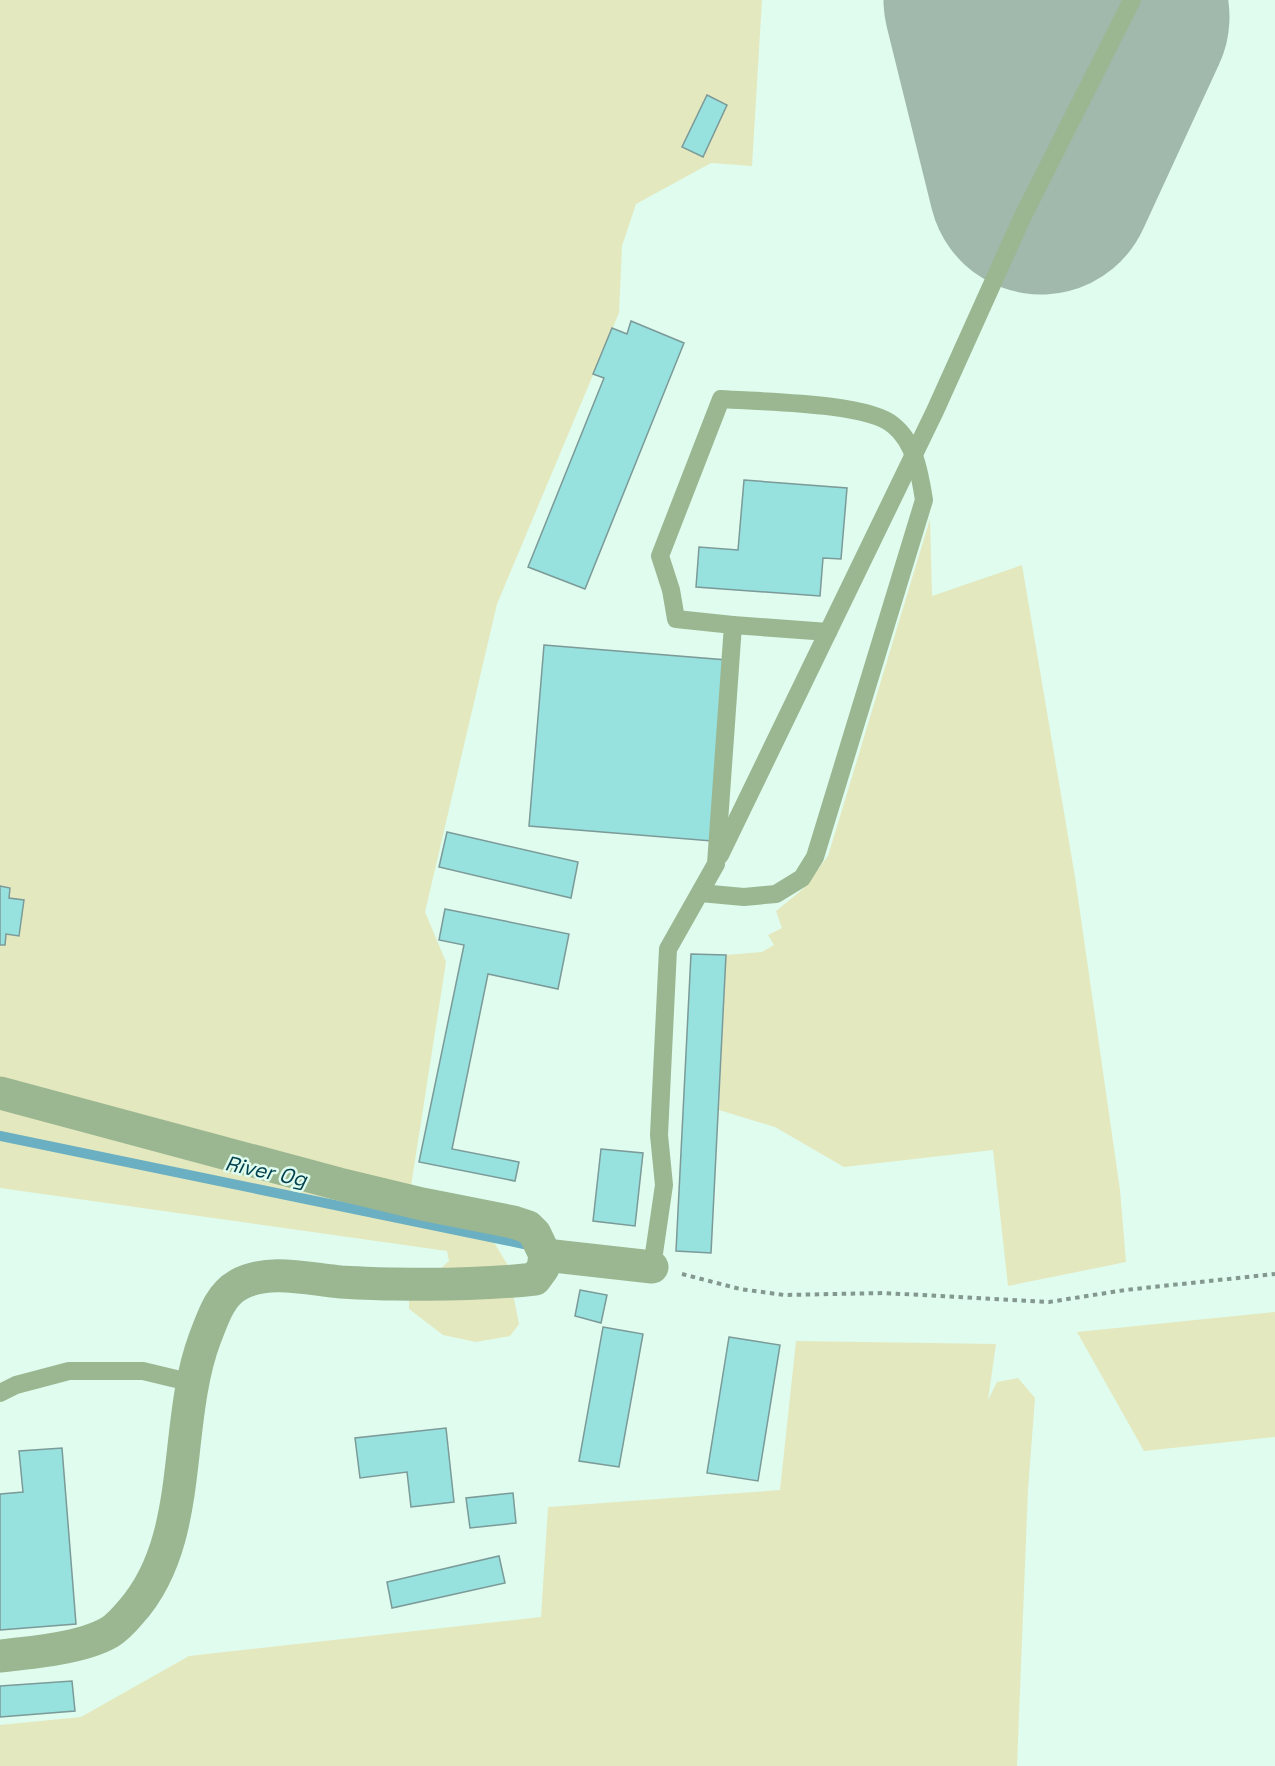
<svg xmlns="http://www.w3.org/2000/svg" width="1275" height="1766" viewBox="0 0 1275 1766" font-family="'Space Grotesk',sans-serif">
  <rect width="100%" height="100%" fill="#dffcee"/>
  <g fill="#e4e8bf">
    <path d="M 0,0 L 762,0 L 752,166 L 711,163 L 636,204 L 622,246 L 619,313 L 497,604 L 425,912 L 446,962 L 411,1186 L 0,1080 L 0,945 L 5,945 L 6,934 L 19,936 L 24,901 L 9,898 L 10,888 L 0,886 Z"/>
    <path d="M 930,519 L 932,596 L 1022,565 L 1075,877 L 1120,1190 L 1126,1262 L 1008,1286 L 993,1150 L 844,1167 L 775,1127 L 719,1110 L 726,955 L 762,952 L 774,945 L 768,935 L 782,928 L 776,911 L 803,889 L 828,856 Z"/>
    <path d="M 0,1093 L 486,1229 L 507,1264 L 519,1324 L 510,1336 L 476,1342 L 443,1335 L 409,1309 L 409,1298 L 449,1261 L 447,1251 L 0,1188 Z"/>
    <path d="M 1275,1312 L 1275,1437 L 1144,1451 L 1077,1332 Z"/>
    <path d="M 796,1341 L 996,1344 L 988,1400 L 997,1382 L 1018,1378 L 1035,1398 L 1028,1489 L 1017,1766 L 0,1766 L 0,1725 L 81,1717 L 189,1656 L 541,1617 L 548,1507 L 780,1490 Z"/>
  </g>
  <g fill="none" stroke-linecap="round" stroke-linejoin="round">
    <path stroke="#6bafc3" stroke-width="10" d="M 0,1136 L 524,1244"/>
    <path stroke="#a1b8ad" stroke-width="225" d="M 996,0 L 1041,182 L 1117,17 L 1111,0"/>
  </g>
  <g fill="#97e1de" stroke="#7b9a98" stroke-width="1.5">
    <path d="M 707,95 L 727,105 L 703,157 L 682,147 Z"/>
    <path d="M 631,321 L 684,343 L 585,589 L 528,567 L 604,378 L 593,374 L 612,328 L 627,334 Z"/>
    <path d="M 744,480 L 847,488 L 841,559 L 823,558 L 820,596 L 696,587 L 699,547 L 738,550 Z"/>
    <path d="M 544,645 L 727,660 L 712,841 L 529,826 Z"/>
    <path d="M 447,832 L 578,862 L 571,898 L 439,867 Z"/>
    <path d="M 0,886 L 10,888 L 9,898 L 24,900 L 19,936 L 6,934 L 5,945 L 0,945 Z"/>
    <path d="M 445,909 L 569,934 L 558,989 L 488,974 L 452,1149 L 519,1162 L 515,1181 L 419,1162 L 464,945 L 439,940 Z"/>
    <path d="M 691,954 L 726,955 L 711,1253 L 676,1251 Z"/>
    <path d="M 601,1149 L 643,1153 L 635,1226 L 593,1221 Z"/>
    <path d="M 580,1290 L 607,1295 L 601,1323 L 575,1316 Z"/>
    <path d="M 603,1327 L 643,1334 L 619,1467 L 579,1461 Z"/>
    <path d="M 729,1337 L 780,1345 L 758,1481 L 707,1473 Z"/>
    <path d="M 446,1428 L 454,1502 L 411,1507 L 407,1472 L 360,1478 L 355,1438 Z"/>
    <path d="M 62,1448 L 76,1624 L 0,1630 L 0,1494 L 23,1492 L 19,1451 Z"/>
    <path d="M 513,1493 L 516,1523 L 470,1528 L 466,1498 Z"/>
    <path d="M 499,1556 L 505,1583 L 392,1608 L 387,1582 Z"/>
    <path d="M 72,1681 L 75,1711 L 0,1717 L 0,1686 Z"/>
  </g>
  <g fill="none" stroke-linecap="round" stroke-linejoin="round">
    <path stroke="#83988e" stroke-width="4" stroke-dasharray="4.5 4.5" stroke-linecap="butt" d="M 682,1274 L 740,1289 L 784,1295 L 884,1293 L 1049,1302 L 1125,1290 L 1275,1274"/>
    <g stroke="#9bb792" stroke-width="18">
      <path d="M 733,625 L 828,632"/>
      <path d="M 720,855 L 935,411 L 1022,218 L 1132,0"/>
      <path d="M 652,1267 L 664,1185 L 659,1135 L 668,949 L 716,864 L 733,625 L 676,619 L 671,590 L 660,556 L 721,399 C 759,402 866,402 893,425 C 915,442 920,475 924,500 L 815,857 L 802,878 L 776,894 L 744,897 L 700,893"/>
      <path d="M 0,1393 L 16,1385 L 69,1371 L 143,1371 L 193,1383"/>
    </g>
    <g stroke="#9bb792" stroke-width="33">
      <path d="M 0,1093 L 339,1184 L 422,1204 L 513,1222 L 528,1227 L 535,1234 L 545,1255"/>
      <path d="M 0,1656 C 31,1653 83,1648 110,1632 C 118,1627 124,1620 130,1613 C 196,1540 172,1426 205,1338 C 213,1318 219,1296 238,1285 C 268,1268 308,1279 341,1282 C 359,1283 377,1284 395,1284 C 442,1285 489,1284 535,1279 L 543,1268 L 545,1255 L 652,1267"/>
    </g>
  </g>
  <g text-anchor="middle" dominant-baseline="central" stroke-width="5" stroke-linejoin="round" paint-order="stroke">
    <g font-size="21" font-style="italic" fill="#003f4d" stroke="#dffcee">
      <text transform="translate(266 1171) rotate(12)">River Og</text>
    </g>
  </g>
</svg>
